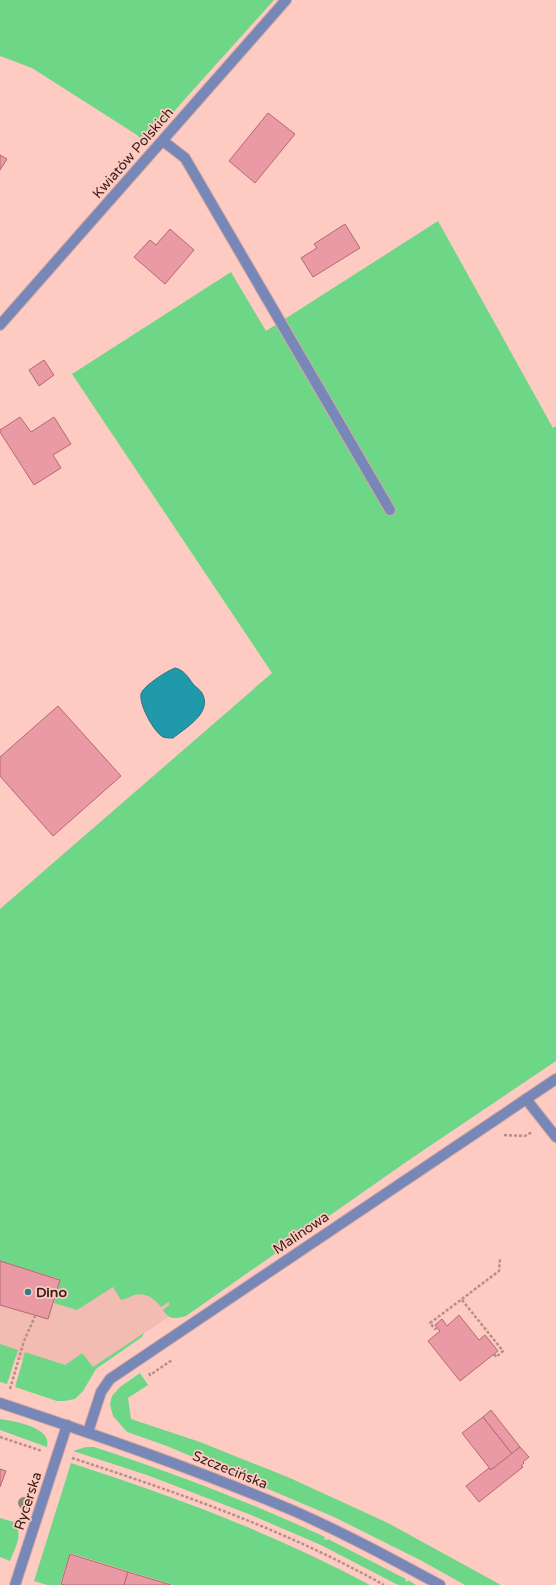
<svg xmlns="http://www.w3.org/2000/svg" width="556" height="1585" viewBox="0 0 556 1585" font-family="'Varela Round',sans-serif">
  <rect width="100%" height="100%" fill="#fdcbc2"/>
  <path fill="#f2bcb3" d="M 0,1247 L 188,1304 L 90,1370 L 59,1374 L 0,1352 Z"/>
  <g fill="#6dd787">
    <path d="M 0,0 L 274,0 L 184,100 L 146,144 L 137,135 L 32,68 L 0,56 Z"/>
    <path d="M 438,221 L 553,428 L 556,426 L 556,1061 L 409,1160 L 186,1316 C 175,1319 169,1320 163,1310 L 169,1305 L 169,1302 L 161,1307 C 154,1298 145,1292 134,1295 C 130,1297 126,1299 121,1300 L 113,1287 L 77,1310 L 54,1303 L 60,1279 L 0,1261 L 0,909 L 272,673 L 72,374 L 231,272 L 266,331 Z"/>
    <path d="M 144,1333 L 142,1337 L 96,1369 L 83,1391 L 75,1399 L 64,1401 L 57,1401 L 15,1387 L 25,1352 L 65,1365 L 81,1354 L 83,1354 L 93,1367 Z"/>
    <path d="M 0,1344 L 18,1350 L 7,1384 L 0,1382 Z"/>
    <path d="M 140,1373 L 148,1385 L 128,1398 L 131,1419 L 200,1442 L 290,1478 L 388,1523 L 501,1585 L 465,1585 L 422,1561 L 334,1517 L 167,1446 L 127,1432 L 113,1416 L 110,1404 L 112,1396 L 120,1387 Z"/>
    <path d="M 0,1419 C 13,1421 53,1427 47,1447 L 0,1430 Z"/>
    <path d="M 86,1447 L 94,1447 C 173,1473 250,1502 325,1537 L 324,1539 L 327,1540 L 328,1539 L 406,1579 L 405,1581 L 407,1582 L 408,1580 L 416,1585 L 398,1585 L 321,1545 L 251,1515 L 147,1475 L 73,1451 Z"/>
    <path d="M 71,1463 C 173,1496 275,1534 370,1585 L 173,1585 L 70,1553 L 60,1584 L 64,1585 L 47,1585 L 34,1581 Z"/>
    <path d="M 0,1518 L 14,1522 C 24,1534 15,1548 10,1561 L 0,1557 Z"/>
  </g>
  <path fill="#2099ab" stroke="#28747f" d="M 175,668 C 184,670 188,677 193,684 C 196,687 200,690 202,693 C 213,713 185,728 173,738 C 170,738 166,738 163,737 C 154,732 139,705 141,694 C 143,686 167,671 175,668 Z"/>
  <g fill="#ea9aa5" stroke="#b46874">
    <path d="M 268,113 L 295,134 L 255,183 L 229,161 Z"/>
    <path d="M 0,155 L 7,159 L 0,170 Z"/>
    <path d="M 345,224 L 360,248 L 313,277 L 301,258 L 317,248 L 314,244 Z"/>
    <path d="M 170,229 L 194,250 L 165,284 L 134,257 L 150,240 L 156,245 Z"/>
    <path d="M 44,360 L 54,375 L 39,386 L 29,370 Z"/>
    <path d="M 20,417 L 31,432 L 54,417 L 71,444 L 53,455 L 61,468 L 34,485 L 0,432 L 0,430 Z"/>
    <path d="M 58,706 L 121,776 L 53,836 L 0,776 L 0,757 Z"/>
    <path d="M 0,1261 L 60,1280 L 48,1319 L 0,1305 Z"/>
    <path d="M 459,1315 L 479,1340 L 485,1335 L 498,1351 L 460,1381 L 428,1341 L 440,1331 L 435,1325 L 442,1319 L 447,1326 Z"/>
    <path d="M 491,1410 L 520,1447 L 512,1454 L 483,1417 Z"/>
    <path d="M 483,1417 L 512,1454 L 491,1470 L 462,1433 Z"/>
    <path d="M 520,1447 L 529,1457 L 523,1462 L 524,1463 L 521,1466 L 523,1467 L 479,1502 L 466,1486 L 489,1468 L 491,1470 Z"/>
    <path d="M 0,1469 L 6,1471 L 0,1487 Z"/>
    <path d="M 70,1554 L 128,1572 L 124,1585 L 66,1585 L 61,1584 Z"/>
    <path d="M 128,1572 L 171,1585 L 124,1585 Z"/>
  </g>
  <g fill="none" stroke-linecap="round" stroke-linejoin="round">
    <g stroke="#d6a8a0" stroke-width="12">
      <g id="minor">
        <path d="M 163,141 L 185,158 L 390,510"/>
        <path d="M 0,325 L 286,0"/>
        <path d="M 526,1099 L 556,1137"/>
        <path d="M 0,1403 C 99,1436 198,1470 294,1511 C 344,1533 392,1559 440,1585"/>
        <path d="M 88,1432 L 101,1392 L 110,1379 L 556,1079"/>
        <path d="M 15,1585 L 67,1425"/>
      </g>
    </g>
    <g stroke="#b98e87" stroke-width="2.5" stroke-dasharray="3 2" stroke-linecap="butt">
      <path d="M 504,1135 L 525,1136 L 532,1132"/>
      <path d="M 462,1300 L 503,1351 L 496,1357 L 494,1354"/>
      <path d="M 437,1328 L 435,1329 L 430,1323 L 499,1271 L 500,1258"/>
      <path d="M 149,1373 L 150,1375 L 172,1360"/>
      <path d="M 10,1389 L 24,1341 L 35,1316"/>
      <path d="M 0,1437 L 42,1451"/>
      <path d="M 72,1458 C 179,1493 286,1530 384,1585"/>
    </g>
    <use href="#minor" stroke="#7787b8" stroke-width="10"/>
  </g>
  <circle fill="#888c74" cx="24" cy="1503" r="6"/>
  <circle fill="#357b87" stroke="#fdcbc2" stroke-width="1.5" cx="28" cy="1292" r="4"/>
  <g text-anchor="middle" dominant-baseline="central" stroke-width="3.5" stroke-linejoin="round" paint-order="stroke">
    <g font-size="14" fill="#3c1e19" stroke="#fdcbc2">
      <text transform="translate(133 153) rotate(-49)">Kwiatów Polskich</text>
      <text transform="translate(301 1233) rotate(-34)">Malinowa</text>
      <text transform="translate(230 1470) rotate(22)">Szczecińska</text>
      <text transform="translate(28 1501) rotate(-72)">Rycerska</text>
    </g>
    <g font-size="14" font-weight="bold" fill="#3c1e19" stroke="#fdcbc2" text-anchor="start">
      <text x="36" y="1292">Dino</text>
    </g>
  </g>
</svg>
